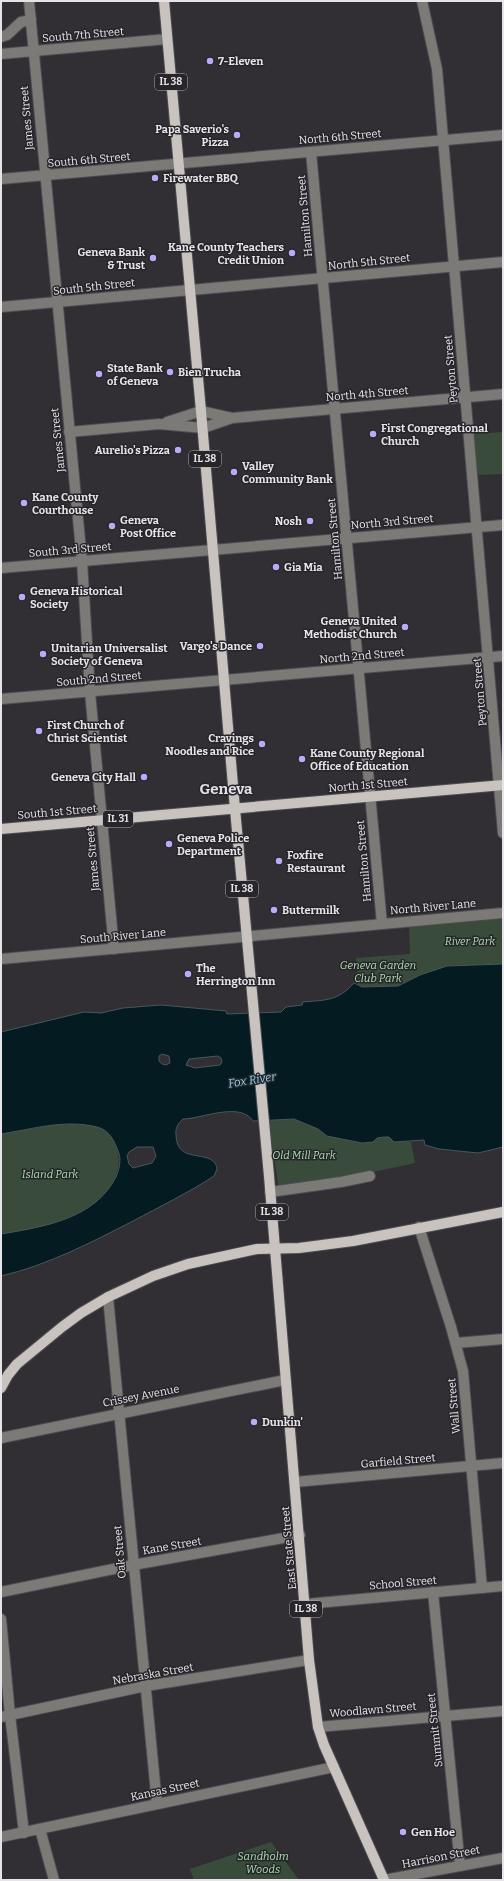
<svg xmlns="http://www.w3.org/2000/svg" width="504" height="1881" viewBox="0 0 504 1881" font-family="Bitter,serif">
  <rect width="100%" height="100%" fill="#312f34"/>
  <g fill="#394c3b">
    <path d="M 503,432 L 503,474 L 478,475 L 473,434 Z"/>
    <path d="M 503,913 L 503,964 L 447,966 L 420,975 L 398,986 L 362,987 L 358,985 L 356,958 L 410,954 L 409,921 Z"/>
    <path d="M 294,1119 L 318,1129 L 327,1136 L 389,1137 L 394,1142 L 411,1142 L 415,1163 L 373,1172 L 279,1189 L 268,1120 Z"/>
    <path d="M 65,1123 C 76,1124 89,1124 99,1127 C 107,1131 112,1136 115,1144 C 125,1166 113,1191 94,1205 C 68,1224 31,1229 1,1234 L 1,1134 Z"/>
    <path d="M 271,1842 L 299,1880 L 194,1880 L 190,1869 Z"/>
  </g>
  <path fill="#041b22" stroke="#48575d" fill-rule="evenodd" d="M 503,964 L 503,1147 L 478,1153 L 439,1149 L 425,1145 L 424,1140 L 394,1142 L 389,1137 L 384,1137 L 377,1138 L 373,1142 L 362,1143 L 327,1136 L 318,1129 L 294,1119 L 253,1121 C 240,1101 201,1119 183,1119 C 178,1123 175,1129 176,1135 C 177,1159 196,1153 210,1159 C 215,1162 216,1164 217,1169 L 214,1176 C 188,1193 161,1206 133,1221 C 90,1243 48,1265 1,1276 L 1,1234 C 43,1227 95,1219 116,1177 C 119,1170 122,1159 118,1151 C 114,1140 109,1130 97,1127 C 65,1119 33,1129 1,1134 L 1,1032 L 84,1012 L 101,1013 L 123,1008 L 161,1005 L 226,1011 L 227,1014 L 281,1012 L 286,1007 L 302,1005 L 303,1002 C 326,1000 338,1001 354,983 L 362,987 L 398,986 L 420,975 L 447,966 ZM 162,1054 L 169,1056 L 170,1063 L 166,1065 L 162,1064 L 159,1061 L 159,1056 ZM 218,1056 L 221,1058 L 222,1062 L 220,1065 L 195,1068 L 186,1065 L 189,1059 ZM 137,1147 L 153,1147 L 156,1156 L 152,1163 L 133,1168 L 129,1164 L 127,1156 L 129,1152 Z"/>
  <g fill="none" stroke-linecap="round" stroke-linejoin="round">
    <g stroke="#4e4c51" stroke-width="12">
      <g id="minor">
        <path d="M 29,1 L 82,561 L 90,692 L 114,949"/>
        <path d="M 422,1 L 437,69 L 503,833"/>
        <path d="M 1,37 L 7,35 L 21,22 L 31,20"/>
        <path d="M 1,54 L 167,39"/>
        <path d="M 311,152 L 382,924"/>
        <path d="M 1,179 L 503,135"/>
        <path d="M 1,307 L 503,262"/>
        <path d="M 167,422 L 201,411 L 232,418"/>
        <path d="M 69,432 L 159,424 L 203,428 L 232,418 L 503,394"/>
        <path d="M 1,568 L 503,525"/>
        <path d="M 1,699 L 503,656"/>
        <path d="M 1,959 L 503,913"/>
        <path d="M 270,1192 L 341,1182 L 370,1176"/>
        <path d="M 419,1227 L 451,1327 L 463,1371 L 482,1588"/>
        <path d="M 108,1297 L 157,1804"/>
        <path d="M 456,1343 L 503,1339"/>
        <path d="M 1,1438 L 285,1380"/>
        <path d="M 295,1482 L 503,1463"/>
        <path d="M 1,1592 L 133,1565 L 300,1535"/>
        <path d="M 433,1592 L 460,1866"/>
        <path d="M 306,1604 L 503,1586"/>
        <path d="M 1,1619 L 10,1715 L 24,1833"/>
        <path d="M 1,1717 L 146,1686 L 309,1660"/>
        <path d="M 318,1727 L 503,1711"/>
        <path d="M 40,1829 L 54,1880"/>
        <path d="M 1,1837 L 334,1767"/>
        <path d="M 384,1880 L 503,1858"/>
      </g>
    </g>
    <g stroke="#4e4c51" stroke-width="12">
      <g id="major">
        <path d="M 164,1 L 201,411 L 235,809 L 269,1176 L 309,1660 L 318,1727 L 324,1745 L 384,1880"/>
        <path d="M 1,829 L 503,785"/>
        <path d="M 1,1388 L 8,1375 L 17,1364 L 62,1327 L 81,1313 L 108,1297 L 153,1276 L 188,1264 L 257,1249 L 299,1248 L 353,1241 L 503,1212"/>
      </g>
    </g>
    <use href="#minor" stroke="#7c7a77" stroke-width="10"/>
    <use href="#major" stroke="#c8c3be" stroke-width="10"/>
  </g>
  <g fill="#bbaaf6" stroke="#27252a" stroke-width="1.5">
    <circle cx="210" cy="61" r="4"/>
    <circle cx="237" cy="135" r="4"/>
    <circle cx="155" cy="178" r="4"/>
    <circle cx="292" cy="253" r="4"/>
    <circle cx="153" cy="258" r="4"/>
    <circle cx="170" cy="372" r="4"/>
    <circle cx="99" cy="374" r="4"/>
    <circle cx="373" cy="434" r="4"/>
    <circle cx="178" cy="450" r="4"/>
    <circle cx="234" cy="472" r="4"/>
    <circle cx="24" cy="503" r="4"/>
    <circle cx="310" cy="521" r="4"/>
    <circle cx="112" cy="526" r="4"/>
    <circle cx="276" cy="567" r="4"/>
    <circle cx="22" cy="597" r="4"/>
    <circle cx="405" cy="627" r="4"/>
    <circle cx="260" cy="646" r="4"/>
    <circle cx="43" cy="654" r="4"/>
    <circle cx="39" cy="731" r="4"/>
    <circle cx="262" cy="744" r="4"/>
    <circle cx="302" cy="759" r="4"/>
    <circle cx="144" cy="777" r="4"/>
    <circle cx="169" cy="844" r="4"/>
    <circle cx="279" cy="861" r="4"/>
    <circle cx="274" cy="910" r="4"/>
    <circle cx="188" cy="974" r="4"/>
    <circle cx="254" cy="1422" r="4"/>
    <circle cx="403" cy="1832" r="4"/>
  </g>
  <g text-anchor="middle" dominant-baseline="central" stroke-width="3" stroke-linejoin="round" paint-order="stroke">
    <g fill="#27252a" stroke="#adabaf" stroke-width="1">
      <rect x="155" y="74" width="32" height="16" rx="3"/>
      <rect x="189" y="451" width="32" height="16" rx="3"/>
      <rect x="103" y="811" width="30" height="16" rx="3"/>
      <rect x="226" y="881" width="32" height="16" rx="3"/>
      <rect x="256" y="1204" width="32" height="16" rx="3"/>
      <rect x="290" y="1601" width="32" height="16" rx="3"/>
    </g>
    <g font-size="10" font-weight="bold" fill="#e6e4e8">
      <text x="171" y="82">IL 38</text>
      <text x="205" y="459">IL 38</text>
      <text x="118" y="819">IL 31</text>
      <text x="242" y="889">IL 38</text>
      <text x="272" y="1212">IL 38</text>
      <text x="306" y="1609">IL 38</text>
    </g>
    <g font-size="11" fill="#e6e4e8" stroke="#27252a">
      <text transform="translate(83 35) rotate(-5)">South 7th Street</text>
      <text transform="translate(27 118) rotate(-95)">James Street</text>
      <text transform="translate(340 137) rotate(-5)">North 6th Street</text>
      <text transform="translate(89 160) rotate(-5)">South 6th Street</text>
      <text transform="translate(305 216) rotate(-95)">Hamilton Street</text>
      <text transform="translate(369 262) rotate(-6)">North 5th Street</text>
      <text transform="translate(94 287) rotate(-6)">South 5th Street</text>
      <text transform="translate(451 369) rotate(-95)">Peyton Street</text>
      <text transform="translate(367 394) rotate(-5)">North 4th Street</text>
      <text transform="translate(58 440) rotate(-96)">James Street</text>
      <text transform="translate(392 522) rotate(-5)">North 3rd Street</text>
      <text transform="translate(335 539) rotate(-95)">Hamilton Street</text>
      <text transform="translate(70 550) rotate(-5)">South 3rd Street</text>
      <text transform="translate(362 656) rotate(-5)">North 2nd Street</text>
      <text transform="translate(99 679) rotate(-5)">South 2nd Street</text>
      <text transform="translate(480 692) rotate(-95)">Peyton Street</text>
      <text transform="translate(368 785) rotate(-5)">North 1st Street</text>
      <text transform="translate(57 812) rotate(-5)">South 1st Street</text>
      <text transform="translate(93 859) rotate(-95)">James Street</text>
      <text transform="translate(364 861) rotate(-95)">Hamilton Street</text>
      <text transform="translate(433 907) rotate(-5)">North River Lane</text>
      <text transform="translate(123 936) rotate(-5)">South River Lane</text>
      <text transform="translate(141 1396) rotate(-11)">Crissey Avenue</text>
      <text transform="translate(454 1406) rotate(-95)">Wall Street</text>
      <text transform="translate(398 1461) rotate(-5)">Garfield Street</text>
      <text transform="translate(172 1546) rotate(-10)">Kane Street</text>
      <text transform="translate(289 1548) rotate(-95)">East State Street</text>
      <text transform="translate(120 1552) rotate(-95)">Oak Street</text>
      <text transform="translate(403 1583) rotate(-5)">School Street</text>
      <text transform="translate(153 1674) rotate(-10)">Nebraska Street</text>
      <text transform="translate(373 1710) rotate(-5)">Woodlawn Street</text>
      <text transform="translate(435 1730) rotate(-96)">Summit Street</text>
      <text transform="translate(165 1790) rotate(-12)">Kansas Street</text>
      <text transform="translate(441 1857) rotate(-11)">Harrison Street</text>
    </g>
    <g font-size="11" font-weight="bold" fill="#e6e4e8" stroke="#27252a" text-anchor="start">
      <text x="218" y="61">7-Eleven</text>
      <text x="229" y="129" text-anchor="end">Papa Saverio's<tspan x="229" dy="13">Pizza</tspan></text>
      <text x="163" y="178">Firewater BBQ</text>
      <text x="284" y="247" text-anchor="end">Kane County Teachers<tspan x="284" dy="13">Credit Union</tspan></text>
      <text x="145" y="252" text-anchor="end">Geneva Bank<tspan x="145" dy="13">&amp; Trust</tspan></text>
      <text x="107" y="368">State Bank<tspan x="107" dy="13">of Geneva</tspan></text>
      <text x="178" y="372">Bien Trucha</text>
      <text x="381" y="428">First Congregational<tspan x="381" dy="13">Church</tspan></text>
      <text x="170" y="450" text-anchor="end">Aurelio's Pizza</text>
      <text x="242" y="466">Valley<tspan x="242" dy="13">Community Bank</tspan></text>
      <text x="32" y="497">Kane County<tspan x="32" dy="13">Courthouse</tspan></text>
      <text x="120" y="520">Geneva<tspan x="120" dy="13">Post Office</tspan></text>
      <text x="302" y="521" text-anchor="end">Nosh</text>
      <text x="284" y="567">Gia Mia</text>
      <text x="30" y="591">Geneva Historical<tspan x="30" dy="13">Society</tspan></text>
      <text x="397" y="621" text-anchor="end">Geneva United<tspan x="397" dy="13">Methodist Church</tspan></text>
      <text x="252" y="646" text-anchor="end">Vargo's Dance</text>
      <text x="51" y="648">Unitarian Universalist<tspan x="51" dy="13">Society of Geneva</tspan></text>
      <text x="47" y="725">First Church of<tspan x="47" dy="13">Christ Scientist</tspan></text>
      <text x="254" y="738" text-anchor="end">Cravings<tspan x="254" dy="13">Noodles and Rice</tspan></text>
      <text x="310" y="753">Kane County Regional<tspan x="310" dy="13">Office of Education</tspan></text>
      <text x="136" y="777" text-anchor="end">Geneva City Hall</text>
      <text x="177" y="838">Geneva Police<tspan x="177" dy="13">Department</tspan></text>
      <text x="287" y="855">Foxfire<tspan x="287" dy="13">Restaurant</tspan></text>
      <text x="282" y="910">Buttermilk</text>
      <text x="196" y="968">The<tspan x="196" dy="13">Herrington Inn</tspan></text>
      <text x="262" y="1422">Dunkin'</text>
      <text x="411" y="1832">Gen Hoe</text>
    </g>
    <g font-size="11" font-style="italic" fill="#a9dfb0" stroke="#27252a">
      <text x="470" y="941">River Park</text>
      <text x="378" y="965">Geneva Garden<tspan x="378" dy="13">Club Park</tspan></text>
      <text x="304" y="1155">Old Mill Park</text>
      <text x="50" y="1174">Island Park</text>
      <text x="263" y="1856">Sandholm<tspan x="263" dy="13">Woods</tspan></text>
    </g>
    <g font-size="12" font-style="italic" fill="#83d1eb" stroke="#27252a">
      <text transform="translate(252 1080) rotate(-9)">Fox River</text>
    </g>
    <g font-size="15" font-weight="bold" fill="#e1dee5" stroke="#27252a">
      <text x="226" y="789">Geneva</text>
    </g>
  </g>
  <rect width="504" height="1881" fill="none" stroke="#e6e4e8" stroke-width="4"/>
</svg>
